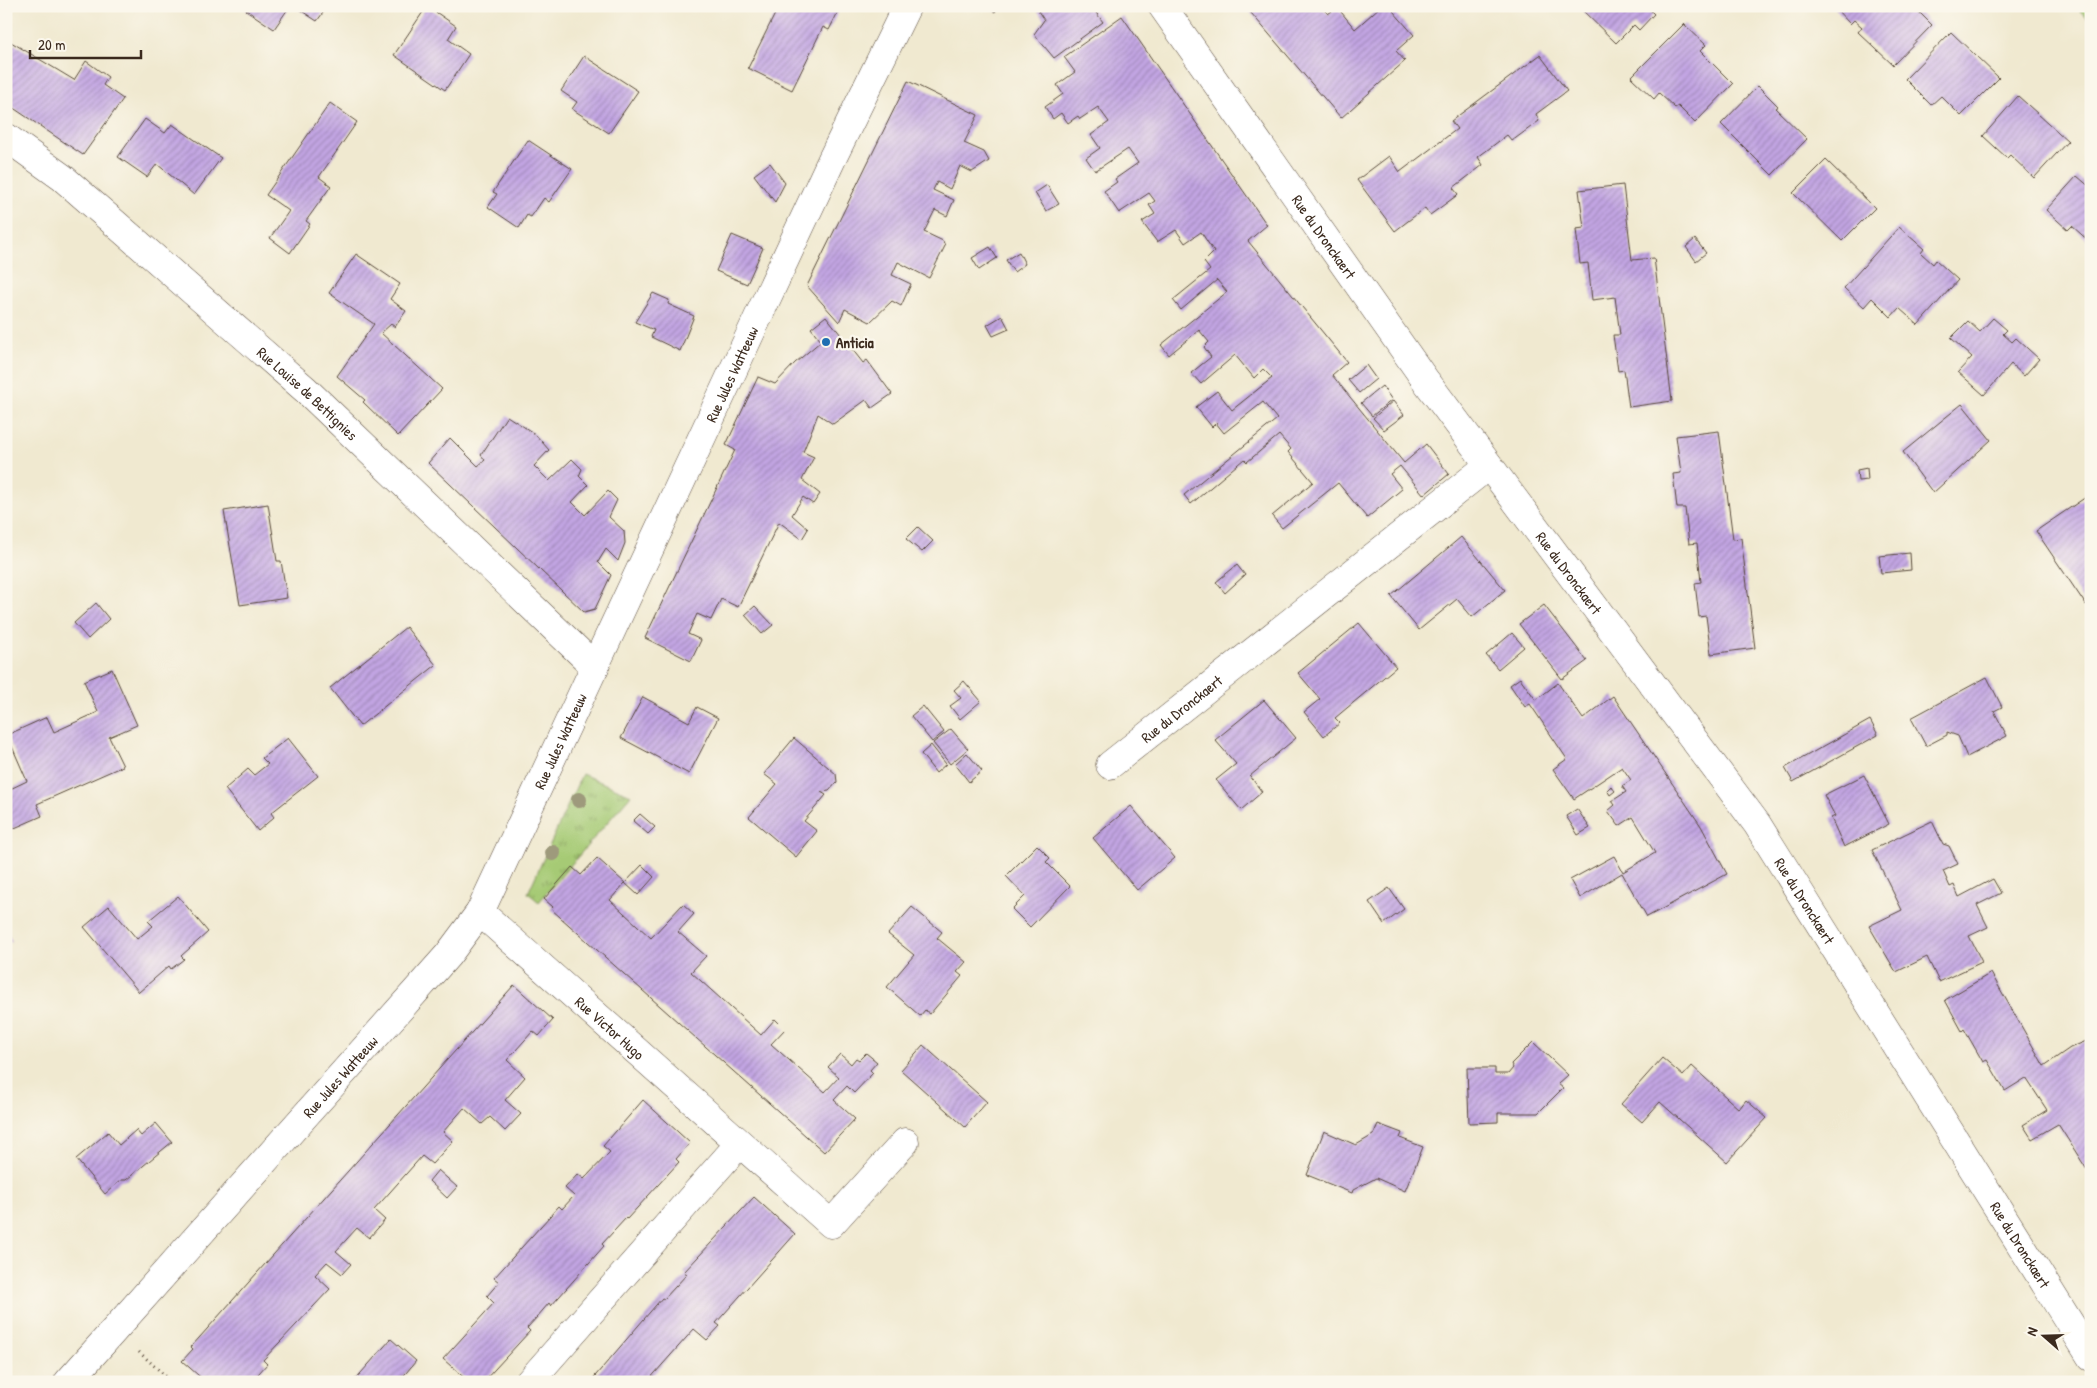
<svg xmlns="http://www.w3.org/2000/svg" width="2097" height="1388" viewBox="0 0 2097 1388" font-family="'Patrick Hand',sans-serif">
  <defs>
    <pattern id="grass-tufts" width="24" height="20" patternUnits="userSpaceOnUse" patternTransform="scale(1.25)"><rect width="24" height="20" fill="#a6ca74"/><path d="M3 7l-1-3M5 7V3M7 7l1-3M15 17l-1-3M17 17v-4M19 17l1-3" fill="none" stroke="#88a45f"/></pattern>
    <pattern id="building-hatch" width="6" height="6" patternUnits="userSpaceOnUse" patternTransform="scale(1.25)"><rect width="6" height="6" fill="#c2a5e3"/><path d="M-1 1l2-2M0 6l6-6M5 7l2-2" fill="none" stroke="#9f87b7"/></pattern>
  </defs>
  <rect width="100%" height="100%" fill="#fbf7ec"/>
  <filter id="ink" filterUnits="userSpaceOnUse"><feTurbulence type="fractalNoise" baseFrequency=".02" numOctaves="2"/><feDisplacementMap in="SourceGraphic" scale="10" xChannelSelector="R" yChannelSelector="G"/><feConvolveMatrix kernelMatrix="1 2 1 2 8 2 1 2 1" color-interpolation-filters="sRGB"/></filter>
  <filter id="wash" filterUnits="userSpaceOnUse"><feTurbulence type="fractalNoise" baseFrequency=".0096" numOctaves="4" result="noise"/><feDisplacementMap in="SourceGraphic" scale="20" xChannelSelector="R" yChannelSelector="G"/><feGaussianBlur stdDeviation="1.12" result="paint"/><feColorMatrix in="noise" values="0 0 0 0 0 0 0 0 0 0 0 0 0 0 0 0 0 1.4 0 .05"/><feComposite in="paint" operator="in"/></filter>
  <g filter="url(#wash)">
    <rect width="100%" height="100%" fill="#f0e9d0"/>
    <g fill="url(#grass-tufts)" stroke="#707a49">
      <path d="M 2075,6 L 2091,6 L 2091,22 Z"/>
      <path d="M 582,774 L 631,795 L 539,902 L 528,893 Z"/>
    </g>
    <g id="blocks">
      <g fill="url(#building-hatch)">
        <path d="M 248,6 L 290,6 L 274,29 L 246,10 Z"/>
        <path d="M 294,6 L 328,6 L 317,21 Z"/>
        <path d="M 427,6 L 456,26 L 448,39 L 469,54 L 445,90 L 394,55 Z"/>
        <path d="M 779,6 L 841,6 L 829,30 L 823,27 L 792,90 L 748,68 Z"/>
        <path d="M 986,6 L 999,6 L 995,12 Z"/>
        <path d="M 1045,6 L 1099,6 L 1094,10 L 1103,22 L 1054,58 L 1034,34 L 1044,20 L 1038,11 Z"/>
        <path d="M 1245,6 L 1321,6 L 1328,14 L 1337,7 L 1355,29 L 1381,6 L 1398,6 L 1393,11 L 1414,35 L 1396,51 L 1405,61 L 1341,118 Z"/>
        <path d="M 1578,6 L 1646,6 L 1654,14 L 1639,30 L 1634,25 L 1616,43 Z"/>
        <path d="M 1837,6 L 1913,6 L 1932,25 L 1893,65 L 1858,32 L 1862,27 L 1854,20 L 1850,24 L 1835,8 Z"/>
        <path d="M 1122,16 L 1267,225 L 1248,241 L 1347,362 L 1332,375 L 1404,463 L 1426,444 L 1449,474 L 1424,495 L 1400,466 L 1390,474 L 1402,489 L 1367,518 L 1338,483 L 1282,528 L 1272,516 L 1313,482 L 1288,452 L 1291,449 L 1279,435 L 1247,462 L 1244,459 L 1191,504 L 1184,495 L 1277,419 L 1263,402 L 1224,433 L 1216,423 L 1212,427 L 1196,407 L 1217,391 L 1232,410 L 1272,378 L 1263,369 L 1254,378 L 1235,355 L 1201,384 L 1191,373 L 1211,357 L 1204,347 L 1209,342 L 1199,330 L 1169,355 L 1161,345 L 1227,292 L 1217,280 L 1181,310 L 1173,300 L 1210,270 L 1204,262 L 1214,252 L 1201,232 L 1185,243 L 1176,230 L 1157,242 L 1142,222 L 1155,214 L 1149,205 L 1155,201 L 1149,193 L 1119,213 L 1104,191 L 1117,182 L 1115,179 L 1138,163 L 1128,149 L 1095,171 L 1086,158 L 1100,148 L 1091,135 L 1109,122 L 1098,107 L 1080,119 L 1078,116 L 1068,123 L 1061,113 L 1053,119 L 1045,107 L 1063,94 L 1057,85 L 1075,72 L 1064,57 Z"/>
        <path d="M 1684,24 L 1706,45 L 1700,51 L 1733,84 L 1695,123 L 1678,106 L 1675,108 L 1659,93 L 1654,99 L 1631,77 Z"/>
        <path d="M 1951,32 L 1999,78 L 1961,116 L 1941,96 L 1931,105 L 1905,79 Z"/>
        <path d="M 6,39 L 74,80 L 86,61 L 108,77 L 103,85 L 123,99 L 83,155 L 6,103 Z"/>
        <path d="M 1540,55 L 1567,91 L 1536,114 L 1539,121 L 1512,141 L 1507,135 L 1478,157 L 1483,165 L 1453,188 L 1458,194 L 1456,196 L 1430,215 L 1425,208 L 1395,231 L 1357,180 L 1389,156 L 1400,172 L 1457,129 L 1451,121 Z"/>
        <path d="M 584,56 L 638,91 L 609,133 L 572,109 L 577,102 L 561,91 Z"/>
        <path d="M 908,81 L 978,115 L 964,143 L 984,152 L 989,161 L 972,172 L 960,166 L 950,189 L 937,182 L 933,190 L 954,200 L 947,216 L 935,210 L 924,232 L 943,241 L 945,246 L 929,278 L 898,262 L 892,275 L 911,284 L 901,306 L 892,301 L 870,322 L 845,309 L 839,322 L 807,286 Z"/>
        <path d="M 1758,86 L 1778,106 L 1775,108 L 1807,139 L 1772,175 L 1721,124 Z"/>
        <path d="M 2018,96 L 2068,141 L 2034,178 L 2010,155 L 2007,158 L 1983,136 Z"/>
        <path d="M 330,103 L 357,122 L 319,177 L 331,186 L 306,221 L 310,224 L 290,253 L 270,238 L 289,211 L 266,195 Z"/>
        <path d="M 145,119 L 165,133 L 172,124 L 221,158 L 194,195 L 157,164 L 147,177 L 118,157 Z"/>
        <path d="M 528,140 L 572,169 L 549,202 L 544,198 L 531,217 L 527,215 L 519,228 L 488,207 L 497,194 L 493,192 Z"/>
        <path d="M 1826,160 L 1875,208 L 1842,241 L 1793,193 Z"/>
        <path d="M 770,163 L 785,183 L 775,202 L 754,175 Z"/>
        <path d="M 2077,176 L 2091,188 L 2091,243 L 2072,226 L 2068,230 L 2046,210 Z"/>
        <path d="M 1047,185 L 1059,204 L 1046,211 L 1035,193 Z"/>
        <path d="M 1623,185 L 1632,260 L 1654,258 L 1672,401 L 1629,407 L 1624,370 L 1618,371 L 1613,335 L 1620,335 L 1615,297 L 1592,300 L 1588,263 L 1580,264 L 1576,229 L 1584,228 L 1579,190 Z"/>
        <path d="M 1899,227 L 1924,249 L 1921,253 L 1933,264 L 1936,260 L 1958,280 L 1918,325 L 1899,308 L 1891,317 L 1872,298 L 1864,307 L 1844,288 Z"/>
        <path d="M 732,235 L 763,248 L 747,284 L 716,271 Z"/>
        <path d="M 1695,239 L 1706,253 L 1696,261 L 1686,247 Z"/>
        <path d="M 990,247 L 997,258 L 979,270 L 972,258 Z"/>
        <path d="M 1019,252 L 1025,264 L 1014,272 L 1006,260 Z"/>
        <path d="M 356,254 L 400,284 L 390,299 L 406,311 L 395,327 L 391,324 L 381,333 L 442,389 L 398,436 L 363,402 L 365,400 L 337,376 L 374,324 L 329,293 Z"/>
        <path d="M 653,293 L 669,300 L 668,304 L 694,316 L 680,351 L 651,337 L 654,330 L 635,322 Z"/>
        <path d="M 826,316 L 863,363 L 867,360 L 892,394 L 872,408 L 866,400 L 833,424 L 818,414 L 803,452 L 814,457 L 802,480 L 820,494 L 813,504 L 803,497 L 792,515 L 808,529 L 802,539 L 779,522 L 738,607 L 721,599 L 711,620 L 697,614 L 688,634 L 701,640 L 691,661 L 645,638 L 735,450 L 726,445 L 758,377 L 775,384 L 795,363 L 821,341 L 811,328 Z"/>
        <path d="M 1002,316 L 1009,329 L 993,336 L 987,325 Z"/>
        <path d="M 1993,318 L 2007,330 L 2003,334 L 2012,342 L 2016,338 L 2039,359 L 2024,376 L 2011,364 L 1984,395 L 1958,372 L 1972,357 L 1951,338 L 1968,321 L 1980,332 Z"/>
        <path d="M 1366,365 L 1376,379 L 1359,393 L 1348,380 Z"/>
        <path d="M 1382,386 L 1392,400 L 1372,416 L 1361,403 Z"/>
        <path d="M 1393,401 L 1404,415 L 1384,430 L 1373,418 Z"/>
        <path d="M 1962,404 L 1991,440 L 1933,493 L 1903,452 Z"/>
        <path d="M 507,416 L 535,434 L 549,450 L 534,466 L 549,481 L 572,459 L 582,469 L 579,476 L 588,485 L 572,502 L 585,515 L 608,491 L 617,500 L 609,517 L 624,531 L 625,543 L 618,561 L 606,549 L 598,562 L 611,575 L 595,609 L 584,612 L 428,463 L 450,438 L 478,466 L 485,460 L 481,455 Z"/>
        <path d="M 1719,431 L 1733,539 L 1741,538 L 1755,648 L 1711,654 L 1706,616 L 1699,617 L 1695,583 L 1701,582 L 1697,543 L 1689,544 L 1685,508 L 1677,508 L 1673,474 L 1681,473 L 1676,436 Z"/>
        <path d="M 1867,468 L 1868,480 L 1858,481 L 1857,470 Z"/>
        <path d="M 2089,495 L 2091,602 L 2086,605 L 2036,531 Z"/>
        <path d="M 268,504 L 277,561 L 281,561 L 287,598 L 240,605 L 224,511 Z"/>
        <path d="M 918,527 L 933,541 L 922,552 L 906,539 Z"/>
        <path d="M 1461,537 L 1505,590 L 1472,617 L 1457,599 L 1419,630 L 1391,596 Z"/>
        <path d="M 1910,553 L 1911,570 L 1881,573 L 1879,556 Z"/>
        <path d="M 1237,565 L 1245,575 L 1225,593 L 1216,582 Z"/>
        <path d="M 96,603 L 109,619 L 88,639 L 74,623 Z"/>
        <path d="M 1544,605 L 1587,661 L 1562,679 L 1519,624 Z"/>
        <path d="M 755,606 L 773,625 L 762,634 L 745,615 Z"/>
        <path d="M 1359,623 L 1396,667 L 1335,718 L 1340,723 L 1324,736 L 1304,712 L 1320,699 L 1298,673 Z"/>
        <path d="M 406,627 L 436,665 L 360,726 L 330,688 Z"/>
        <path d="M 1512,633 L 1524,647 L 1498,669 L 1486,655 Z"/>
        <path d="M 112,669 L 137,725 L 109,737 L 123,766 L 37,804 L 42,816 L 10,830 L 6,821 L 6,791 L 27,781 L 7,735 L 47,717 L 54,732 L 98,712 L 84,681 Z"/>
        <path d="M 1987,677 L 2002,707 L 1994,711 L 2007,736 L 1967,757 L 1958,736 L 1947,732 L 1947,735 L 1926,746 L 1911,718 Z"/>
        <path d="M 1520,678 L 1536,700 L 1558,683 L 1583,719 L 1613,696 L 1701,826 L 1727,874 L 1647,917 L 1622,873 L 1580,898 L 1570,880 L 1614,856 L 1623,872 L 1655,853 L 1633,817 L 1619,826 L 1608,811 L 1615,805 L 1612,801 L 1626,792 L 1622,786 L 1631,780 L 1622,767 L 1574,799 L 1553,769 L 1567,759 L 1530,704 L 1525,707 L 1510,685 Z"/>
        <path d="M 964,681 L 981,701 L 960,719 L 950,706 L 961,698 L 954,690 Z"/>
        <path d="M 643,697 L 689,722 L 697,707 L 718,718 L 689,774 L 621,738 Z"/>
        <path d="M 1264,700 L 1296,738 L 1250,776 L 1262,792 L 1241,810 L 1216,780 L 1236,764 L 1215,740 Z"/>
        <path d="M 923,706 L 944,732 L 932,742 L 911,716 Z"/>
        <path d="M 1870,720 L 1878,735 L 1793,782 L 1785,768 Z"/>
        <path d="M 951,729 L 968,749 L 950,764 L 933,743 Z"/>
        <path d="M 288,738 L 318,776 L 271,813 L 274,817 L 258,831 L 225,789 L 248,769 L 254,775 L 268,764 L 262,758 Z"/>
        <path d="M 794,738 L 836,774 L 837,782 L 829,791 L 821,792 L 826,795 L 804,821 L 817,831 L 796,857 L 749,817 L 777,784 L 764,774 Z"/>
        <path d="M 931,745 L 946,764 L 936,773 L 921,754 Z"/>
        <path d="M 967,753 L 982,771 L 969,782 L 955,764 Z"/>
        <path d="M 1864,775 L 1889,824 L 1844,847 L 1831,818 L 1835,816 L 1824,795 Z"/>
        <path d="M 1611,786 L 1615,791 L 1610,795 L 1607,790 Z"/>
        <path d="M 1131,806 L 1175,858 L 1137,890 L 1093,838 Z"/>
        <path d="M 1577,809 L 1590,828 L 1578,835 L 1566,816 Z"/>
        <path d="M 640,814 L 655,827 L 648,834 L 633,821 Z"/>
        <path d="M 1932,821 L 1943,844 L 1949,846 L 1958,864 L 1943,871 L 1950,887 L 1954,885 L 1959,897 L 1993,879 L 2001,893 L 1977,905 L 1988,927 L 1969,936 L 1982,962 L 1939,982 L 1927,957 L 1896,972 L 1869,926 L 1902,910 L 1872,850 Z"/>
        <path d="M 1037,845 L 1050,858 L 1046,862 L 1070,886 L 1030,927 L 1012,909 L 1025,896 L 1006,876 Z"/>
        <path d="M 597,858 L 625,883 L 610,900 L 651,938 L 683,904 L 694,914 L 678,932 L 706,956 L 691,972 L 761,1035 L 775,1019 L 785,1029 L 771,1044 L 825,1092 L 839,1077 L 828,1067 L 840,1054 L 851,1064 L 856,1058 L 859,1060 L 866,1053 L 877,1062 L 870,1070 L 873,1073 L 854,1093 L 847,1086 L 834,1100 L 855,1119 L 824,1152 L 551,909 L 553,907 L 544,899 L 572,867 L 581,875 Z"/>
        <path d="M 642,865 L 654,877 L 638,895 L 625,883 Z"/>
        <path d="M 1389,888 L 1404,909 L 1384,924 L 1369,902 Z"/>
        <path d="M 178,896 L 208,932 L 181,956 L 184,959 L 171,969 L 169,966 L 139,992 L 84,927 L 109,906 L 137,939 L 153,926 L 148,921 Z"/>
        <path d="M 912,907 L 942,932 L 937,938 L 966,962 L 957,972 L 962,976 L 930,1014 L 925,1010 L 920,1016 L 887,987 L 914,955 L 888,934 Z"/>
        <path d="M 6,931 L 12,941 L 6,944 Z"/>
        <path d="M 1991,973 L 2044,1066 L 2070,1048 L 2091,1039 L 2091,1176 L 2058,1124 L 2032,1139 L 2023,1125 L 2047,1110 L 2026,1078 L 2005,1091 L 1987,1060 L 1983,1062 L 1964,1029 L 1962,1031 L 1945,1000 Z"/>
        <path d="M 514,985 L 553,1020 L 539,1036 L 533,1031 L 507,1060 L 525,1077 L 505,1100 L 521,1114 L 505,1131 L 490,1117 L 482,1124 L 464,1108 L 443,1132 L 453,1141 L 432,1164 L 422,1156 L 374,1210 L 385,1220 L 369,1238 L 357,1228 L 336,1251 L 351,1264 L 342,1274 L 327,1262 L 315,1275 L 330,1289 L 263,1360 L 267,1364 L 251,1382 L 206,1382 L 182,1361 L 193,1349 L 191,1347 Z"/>
        <path d="M 1533,1042 L 1568,1075 L 1558,1084 L 1563,1088 L 1538,1113 L 1498,1113 L 1498,1122 L 1469,1123 L 1467,1068 L 1495,1068 L 1495,1074 L 1508,1074 L 1513,1068 L 1511,1064 Z"/>
        <path d="M 923,1045 L 987,1102 L 965,1127 L 901,1070 Z"/>
        <path d="M 1662,1058 L 1683,1076 L 1692,1066 L 1739,1109 L 1746,1100 L 1767,1118 L 1727,1162 L 1660,1102 L 1642,1122 L 1621,1104 Z"/>
        <path d="M 643,1100 L 690,1143 L 676,1159 L 679,1162 L 627,1219 L 626,1218 L 602,1244 L 604,1246 L 551,1306 L 549,1303 L 537,1317 L 527,1328 L 530,1331 L 483,1382 L 469,1382 L 443,1359 L 494,1303 L 487,1296 L 499,1282 L 494,1278 L 559,1206 L 562,1209 L 574,1196 L 565,1188 L 578,1174 L 584,1179 L 610,1152 L 603,1146 Z"/>
        <path d="M 156,1123 L 172,1142 L 126,1180 L 121,1180 L 105,1194 L 76,1159 L 108,1132 L 119,1145 L 136,1130 L 141,1136 Z"/>
        <path d="M 1378,1124 L 1402,1133 L 1400,1138 L 1423,1147 L 1405,1191 L 1376,1178 L 1353,1190 L 1352,1193 L 1307,1175 L 1324,1131 L 1356,1145 L 1373,1135 Z"/>
        <path d="M 438,1170 L 457,1187 L 447,1198 L 429,1181 Z"/>
        <path d="M 754,1197 L 795,1234 L 716,1323 L 720,1326 L 707,1340 L 694,1329 L 647,1382 L 590,1382 L 662,1298 L 664,1299 L 687,1274 L 684,1272 Z"/>
        <path d="M 391,1339 L 416,1361 L 406,1373 L 398,1382 L 353,1382 Z"/>
      </g>
    </g>
  </g>
  <g filter="url(#ink)">
    <use href="#blocks" fill-opacity="0" stroke="#564739" stroke-width="1"/>
    <g fill="none" stroke-linecap="round" stroke-linejoin="round">
      <g stroke="#564739" stroke-width="29">
        <g id="minor">
          <path id="s1" d="M 6,137 L 63,178 L 306,390 L 595,667"/>
          <path id="s2" d="M 1110,765 L 1488,466"/>
          <path id="s3" d="M 480,912 L 831,1224 L 905,1142"/>
          <path id="s4" d="M 68,1382 L 448,955 L 480,912 L 832,159 L 907,6"/>
          <path d="M 529,1382 L 739,1144"/>
        </g>
      </g>
      <g stroke="#564739" stroke-width="29">
        <g id="secondary">
          <path id="s5" d="M 1162,6 L 1426,381 L 1757,824 L 2091,1357"/>
        </g>
      </g>
      <path stroke="#564739" stroke-width="3" stroke-dasharray="1 4" stroke-linecap="butt" d="M 139,1352 L 172,1382"/>
      <use href="#minor" stroke="#fff" stroke-width="28"/>
      <use href="#secondary" stroke="#fff" stroke-width="28"/>
    </g>
    <g fill="#9e9a7c">
      <circle cx="579" cy="800" r="8"/>
      <circle cx="553" cy="853" r="8"/>
    </g>
  </g>
  <circle fill="#1f6fb2" stroke="#fbf7ec" stroke-width="2" cx="826" cy="342" r="5"/>
  <g text-anchor="middle" dominant-baseline="central" stroke-width="4.5" stroke-linejoin="round" paint-order="stroke">
    <g font-size="15" fill="#3b2a1e" stroke="#fbf7ec">
      <text stroke="none"><textPath href="#s5" startOffset="282">Rue du Dronckaert</textPath></text>
      <text stroke="none"><textPath href="#s4" startOffset="1219">Rue Jules Watteeuw</textPath></text>
      <text stroke="none"><textPath href="#s1" startOffset="396">Rue Louise de Bettignies</textPath></text>
      <text stroke="none"><textPath href="#s5" startOffset="698">Rue du Dronckaert</textPath></text>
      <text stroke="none"><textPath href="#s2" startOffset="91">Rue du Dronckaert</textPath></text>
      <text stroke="none"><textPath href="#s4" startOffset="814">Rue Jules Watteeuw</textPath></text>
      <text stroke="none"><textPath href="#s5" startOffset="1102">Rue du Dronckaert</textPath></text>
      <text stroke="none"><textPath href="#s3" startOffset="174">Rue Victor Hugo</textPath></text>
      <text stroke="none"><textPath href="#s4" startOffset="409">Rue Jules Watteeuw</textPath></text>
      <text stroke="none"><textPath href="#s5" startOffset="1508">Rue du Dronckaert</textPath></text>
    </g>
    <g font-size="15" font-weight="bold" fill="#3b2a1e" stroke="#fbf7ec" text-anchor="start">
      <text x="836" y="342">Anticia</text>
    </g>
  </g>
  <rect width="2097" height="1388" fill="none" stroke="#fbf7ec" stroke-width="25"/>
  <g transform="translate(2044 1336) rotate(290)" stroke="#fbf7ec" stroke-width="4" paint-order="stroke">
  <path d="M0-4L9 19L0 12L-9 19Z" fill="#3b2a1e"/>
  <text y="-8" font-size="14" font-weight="bold" text-anchor="middle" fill="#3b2a1e">N</text>
  </g>
  <path d="M30 50v8h111v-8" fill="none" stroke="#3b2a1e" stroke-width="2.5"/>
  <text x="38" y="50" font-size="15" fill="#3b2a1e" stroke="#fbf7ec" stroke-width="4" paint-order="stroke">20 m</text>
</svg>
